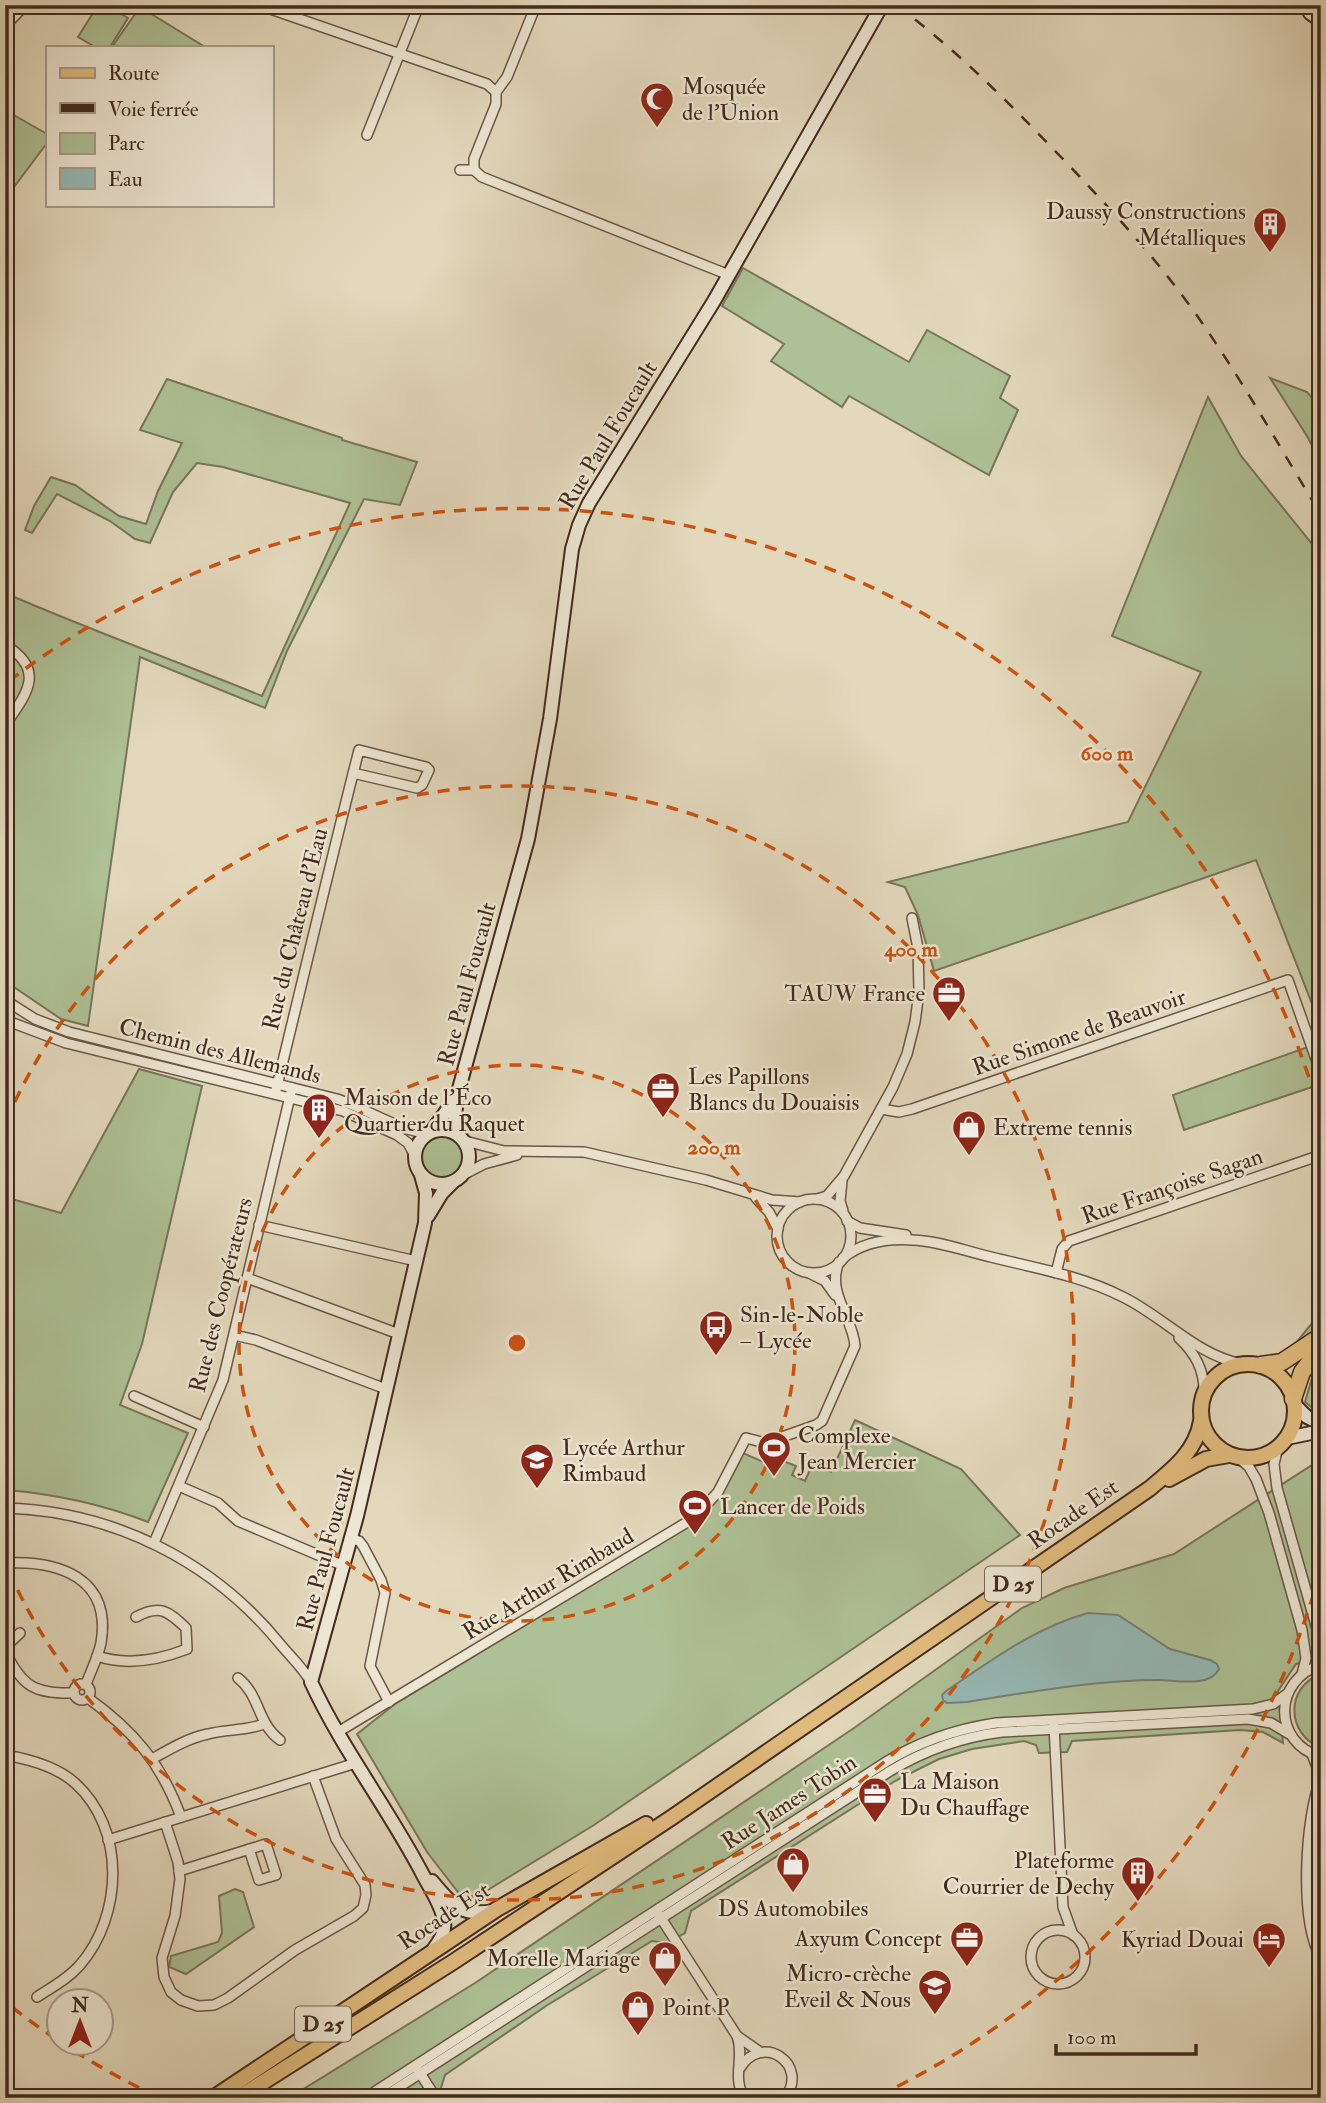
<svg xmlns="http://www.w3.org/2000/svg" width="1326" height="2103" viewBox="0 0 1326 2103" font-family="'IM FELL Double Pica',serif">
  <rect width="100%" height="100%" fill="#e3d8bc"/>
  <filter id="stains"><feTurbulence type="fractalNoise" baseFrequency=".00286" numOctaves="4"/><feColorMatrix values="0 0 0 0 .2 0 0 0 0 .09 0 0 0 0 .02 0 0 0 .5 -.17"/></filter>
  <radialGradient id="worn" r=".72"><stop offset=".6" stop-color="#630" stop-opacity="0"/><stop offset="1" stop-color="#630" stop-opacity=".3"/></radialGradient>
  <g fill="#aec095" stroke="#78755a" stroke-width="2">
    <path d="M 98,5 L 106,5 L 128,18 L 110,47 L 95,47 L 78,37 Z"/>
    <path d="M 140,7 L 205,47 L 112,47 Z"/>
    <path d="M 5,110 L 47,134 L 47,143 L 5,199 Z"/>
    <path d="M 743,268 L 909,362 L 927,330 L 1010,376 L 1000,398 L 1018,410 L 989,475 L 849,396 L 842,407 L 771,361 L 784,344 L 722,306 Z"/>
    <path d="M 1270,378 L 1307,392 L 1321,408 L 1321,463 L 1307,436 Z"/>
    <path d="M 167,379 L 342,438 L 342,440 L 417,462 L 400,505 L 364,499 L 287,651 L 265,708 L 140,657 L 88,1026 L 61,1019 L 5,981 L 5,593 C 90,630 176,661 262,696 L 350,503 L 223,467 L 197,463 L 173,492 L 150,543 L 135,539 L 110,521 L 57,494 L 32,533 L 25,530 L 34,506 L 51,477 L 75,485 L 119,516 L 146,524 L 158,491 L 182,443 L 140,430 Z"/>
    <path d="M 1208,397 L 1241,456 L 1321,555 L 1321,1027 L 1256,860 L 934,971 L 918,915 L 905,887 L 888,882 L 1128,822 L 1201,672 L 1112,636 Z"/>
    <path d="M 1308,1047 L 1321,1084 L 1184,1130 L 1173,1095 Z"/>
    <path d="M 139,1069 L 202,1086 L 142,1344 L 120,1405 L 188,1433 L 148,1522 C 102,1504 55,1494 6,1490 L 5,1486 L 5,1410 L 10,1410 L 9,1388 L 5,1388 L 5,1197 L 61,1213 Z"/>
    <circle cx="442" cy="1156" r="21"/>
    <path d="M 1321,1312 L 1321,1415 L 1305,1402 L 1314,1371 L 1295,1344 Z"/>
    <path d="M 855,1420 L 961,1469 L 1020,1535 L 594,1825 L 478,1896 L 461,1896 L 427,1852 L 357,1734 L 395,1704 L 692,1524 C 717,1504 730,1482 743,1453 L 777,1468 L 781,1460 L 796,1466 L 792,1475 L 805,1481 L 813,1463 L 831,1472 Z"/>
    <path d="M 1321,1449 L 1321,1658 L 1296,1664 L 1278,1691 L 1283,1743 L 1263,1732 L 1240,1730 L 1072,1741 L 1067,1752 L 1039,1753 L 1036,1745 L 1024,1741 L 972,1749 L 939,1759 L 895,1781 L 691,1911 L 685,1933 L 667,1943 L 652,1941 L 546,2006 L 445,2075 L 440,2091 L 423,2098 L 289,2098 L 475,1983 L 854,1728 L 1022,1608 L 1064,1588 L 1174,1554 L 1315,1463 Z"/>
    <path d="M 1321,1674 L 1321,1748 C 1286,1734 1285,1687 1321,1674 Z"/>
    <path d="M 235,1889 L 243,1892 L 254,1927 L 186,1974 L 169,1967 L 171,1956 L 218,1942 L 222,1933 L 219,1896 Z"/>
  </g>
  <path fill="#96b9b6" stroke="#758079" stroke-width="2" d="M 1088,1613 L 1118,1615 L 1170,1649 L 1210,1660 L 1217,1664 L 1219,1669 C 1210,1688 1175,1680 1159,1680 C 1094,1680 1030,1692 967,1702 L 947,1703 L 943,1700 L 942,1695 L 946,1691 C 992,1660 1034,1628 1088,1613 Z"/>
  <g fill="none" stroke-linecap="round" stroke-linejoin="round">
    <g stroke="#6b5646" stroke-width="12">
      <g id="street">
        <path d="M 259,5 L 487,84 L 496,92"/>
        <path d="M 5,26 L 25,5"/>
        <path d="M 367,135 L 419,5"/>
        <path d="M 460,170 L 474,170 L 482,177 L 729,275"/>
        <path d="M 474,170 L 474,159 L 496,104 L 496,92 L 507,77 L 536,5"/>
        <path d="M 5,645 C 47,670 26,695 5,725"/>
        <path d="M 5,1000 L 35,1019 L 69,1032 L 337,1099 C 365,1108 401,1132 428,1133"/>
        <path d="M 5,1020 L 66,1043 L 343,1111 L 397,1135 L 408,1143 L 414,1154"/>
        <path d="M 275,1094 C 303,979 330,864 359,750 L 426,767 L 429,770 L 422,785 L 417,788 L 353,773"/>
        <path d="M 881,1109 L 899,1112 L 912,1109 L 1288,980 L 1321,1073"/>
        <path d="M 465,1141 L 504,1151 L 584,1152 L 706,1180 L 772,1200 L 800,1202"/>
        <path d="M 461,1176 L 484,1164 L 517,1155"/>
        <path d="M 842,1181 L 840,1201 L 843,1211"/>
        <path d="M 756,1198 L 769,1212 L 778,1229"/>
        <path d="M 817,1199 L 827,1196 L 844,1176 L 893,1087 L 907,1054 L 915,1022 L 919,992 L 918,948 L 912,918"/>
        <circle cx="814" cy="1236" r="37"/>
        <path d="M 847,1221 L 860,1228 L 906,1235"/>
        <path d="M 259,1225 L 416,1261"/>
        <path d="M 843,1258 C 863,1242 887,1238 913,1240 C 939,1241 965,1251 991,1257 C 1035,1268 1082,1276 1123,1297 C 1164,1317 1196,1355 1242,1364"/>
        <path d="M 809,1273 L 825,1281 L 835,1295"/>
        <path d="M 1056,1273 L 1062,1249 L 1069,1241 L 1321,1155"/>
        <path d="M 247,1278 L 399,1334"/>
        <path d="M 234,1335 L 256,1340 L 386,1389"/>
        <path d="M 1179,1338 C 1195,1353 1204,1369 1204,1391"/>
        <path d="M 134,1396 L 204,1427"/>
        <path d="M 1278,1447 L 1274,1464 L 1277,1488 L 1321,1643"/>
        <path d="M 1239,1458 L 1249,1467 L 1256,1479 L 1269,1513 L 1302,1630 L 1306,1658 L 1302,1674"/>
        <path d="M 179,1486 L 218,1503 L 238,1521 L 344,1566"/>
        <path d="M 5,1508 C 113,1511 213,1561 281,1645 C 291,1657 303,1668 311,1682"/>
        <path d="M 352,1539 L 359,1541 L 363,1546 L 381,1580 L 385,1593 L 370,1666 L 389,1702"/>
        <path d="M 154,1543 L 223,1380 L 292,1088"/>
        <path d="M 5,1563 C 59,1560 112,1578 101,1643 C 98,1657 91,1671 86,1684"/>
        <path d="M 5,1647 L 20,1633"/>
        <path d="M 5,1651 C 22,1687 35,1694 74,1693"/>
        <path d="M 97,1656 C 127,1666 159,1660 187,1649 L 186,1628 C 168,1611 160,1604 136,1617"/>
        <path d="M 1321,1665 C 1273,1679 1272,1743 1321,1757"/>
        <path d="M 238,1678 C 260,1695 257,1723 280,1740"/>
        <circle cx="82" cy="1692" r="8"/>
        <path d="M 88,1698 C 134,1731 161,1763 181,1817"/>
        <path d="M 1054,1725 L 1063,1907 L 1073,1935"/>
        <path d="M 338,1732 L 694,1518 L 718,1492 L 746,1438 L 765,1443 L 816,1425 L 822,1421 L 855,1346 C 853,1317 826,1293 839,1262"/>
        <path d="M 1312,1754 L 1317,1767 L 1318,1782"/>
        <path d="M 5,1755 C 29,1759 57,1767 75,1783 C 126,1829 123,1915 80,1965 C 68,1979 52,1987 37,1997"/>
        <path d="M 152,1759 C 170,1749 188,1738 208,1734 C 227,1729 246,1731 264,1724"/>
        <path d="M 1321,1778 C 1305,1818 1299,1920 1321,1958"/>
        <path d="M 165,1822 L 178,1862 L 180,1879 L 175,1916 L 162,1958 L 164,1977 L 171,1992 L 181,2000 L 198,2006 L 214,2005 L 228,1998 L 295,1950 L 354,1916 L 363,1908 L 366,1895 L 365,1885 L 336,1839 L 313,1776"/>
        <path d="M 108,1840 L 356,1763"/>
        <path d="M 179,1871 L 266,1844 L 276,1875 L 259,1880 L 249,1849"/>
        <path d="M 659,1915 L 737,2036 L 760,2052"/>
        <circle cx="1058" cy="1957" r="27"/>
        <path d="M 737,2036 C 745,2057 731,2079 745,2098"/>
        <path d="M 5,2042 L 8,2046 L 5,2048"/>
        <path d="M 740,2068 C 762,2032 810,2064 785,2098"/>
        <path d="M 418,2070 L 436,2098"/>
        <path d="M 365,2098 L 886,1762 C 920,1741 957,1729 996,1723 L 1253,1709 L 1273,1704 L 1287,1694"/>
        <path d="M 382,2098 L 890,1771 C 925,1750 962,1737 1002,1732 L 1248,1719 L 1271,1723 L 1291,1735"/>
      </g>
    </g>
    <g stroke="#432a1e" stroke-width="16">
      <g id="secondary">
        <path d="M 1306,5 L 1310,13 L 1321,21"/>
        <circle cx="442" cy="1157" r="27"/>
        <path d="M 432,1131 L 455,1099"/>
        <path d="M 459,1135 L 455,1118 L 457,1096 L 528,839 L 550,719 L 572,549 L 579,525 L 589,503 L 714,301 L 882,5"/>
        <path d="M 421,1175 L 426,1193 L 425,1223 L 357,1516 L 311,1682 C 342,1749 388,1808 422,1873 C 429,1887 442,1905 444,1921 C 446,1932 439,1942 433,1950"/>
        <path d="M 428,1216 L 442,1193 L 453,1182"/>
        <path d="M 1295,1405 L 1307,1417 L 1321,1424"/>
        <path d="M 1287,1438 L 1321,1431"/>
        <path d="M 432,1881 C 451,1904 460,1917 493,1911"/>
      </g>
    </g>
    <g stroke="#432a1e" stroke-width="18">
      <g id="primary">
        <circle cx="1248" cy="1411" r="47"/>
        <path d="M 1169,1479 L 1206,1459 L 1229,1455"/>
        <path d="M 213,2098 L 497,1909 L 646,1824"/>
        <path d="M 238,2098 L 453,1962 L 671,1818 L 1149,1489 C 1172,1470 1196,1452 1201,1421"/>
      </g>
    </g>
    <g stroke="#432a1e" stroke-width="19">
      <g id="highway">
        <path d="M 1261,1365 L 1282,1362 L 1321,1336"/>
        <path d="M 1293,1399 L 1302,1372 L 1321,1347"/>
      </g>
    </g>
    <use href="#street" stroke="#ede6d3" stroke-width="9"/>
    <use href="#secondary" stroke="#ede6d3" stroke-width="12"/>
    <use href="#primary" stroke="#e2bc7e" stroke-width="14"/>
    <use href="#highway" stroke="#e2bc7e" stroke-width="16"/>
    <path stroke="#432a1e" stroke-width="2.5" stroke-dasharray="12 12" stroke-linecap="butt" d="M 896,5 C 957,50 1008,102 1060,156 C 1109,207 1157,259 1198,317 C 1242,380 1281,449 1321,515"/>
  </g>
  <g fill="none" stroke="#cf520f" stroke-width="3.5" stroke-dasharray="12 9">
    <circle cx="517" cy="1343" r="278"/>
    <path d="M6 1121A557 557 0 1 1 6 1565"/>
    <path d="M1320 1573A835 835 0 0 1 876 2097M158 2097A835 835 0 0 1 68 2047M56 2039A835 835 0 0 1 9 2005M9 681A835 835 0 0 1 1320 1113"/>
  </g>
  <defs>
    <g id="mosque-pin" transform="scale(1.75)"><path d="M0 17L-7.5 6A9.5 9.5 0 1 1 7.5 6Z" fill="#8f2418" stroke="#ede6d3"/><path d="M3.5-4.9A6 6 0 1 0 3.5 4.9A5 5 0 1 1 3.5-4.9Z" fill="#fff"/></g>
    <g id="building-pin" transform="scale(1.75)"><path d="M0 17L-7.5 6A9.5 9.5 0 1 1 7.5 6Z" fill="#8f2418" stroke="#ede6d3"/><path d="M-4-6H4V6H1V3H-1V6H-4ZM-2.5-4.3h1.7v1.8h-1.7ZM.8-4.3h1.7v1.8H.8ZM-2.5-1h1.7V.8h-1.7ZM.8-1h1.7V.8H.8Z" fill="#fff"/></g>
    <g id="office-pin" transform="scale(1.75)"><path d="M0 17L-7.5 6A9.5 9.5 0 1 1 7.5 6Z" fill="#8f2418" stroke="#ede6d3"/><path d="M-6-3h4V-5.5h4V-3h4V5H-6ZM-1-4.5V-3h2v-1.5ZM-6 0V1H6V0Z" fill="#fff"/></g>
    <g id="shop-pin" transform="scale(1.75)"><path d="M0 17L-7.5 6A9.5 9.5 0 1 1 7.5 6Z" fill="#8f2418" stroke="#ede6d3"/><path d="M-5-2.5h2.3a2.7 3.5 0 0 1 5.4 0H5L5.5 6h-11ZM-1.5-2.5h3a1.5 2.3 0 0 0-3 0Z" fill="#fff"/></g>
    <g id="bus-pin" transform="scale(1.75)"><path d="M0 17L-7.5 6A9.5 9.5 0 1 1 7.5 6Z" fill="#8f2418" stroke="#ede6d3"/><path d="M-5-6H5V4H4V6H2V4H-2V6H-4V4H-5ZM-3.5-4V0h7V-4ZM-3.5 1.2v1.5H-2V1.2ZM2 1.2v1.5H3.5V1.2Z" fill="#fff"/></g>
    <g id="stadium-pin" transform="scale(1.75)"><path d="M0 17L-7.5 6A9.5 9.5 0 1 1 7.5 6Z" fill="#8f2418" stroke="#ede6d3"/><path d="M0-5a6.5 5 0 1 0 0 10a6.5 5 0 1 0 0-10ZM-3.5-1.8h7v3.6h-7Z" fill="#fff"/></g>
    <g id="school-pin" transform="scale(1.75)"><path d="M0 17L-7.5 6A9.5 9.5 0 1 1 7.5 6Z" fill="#8f2418" stroke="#ede6d3"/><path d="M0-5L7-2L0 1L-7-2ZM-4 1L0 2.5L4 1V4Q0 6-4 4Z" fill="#fff"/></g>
    <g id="hotel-pin" transform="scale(1.75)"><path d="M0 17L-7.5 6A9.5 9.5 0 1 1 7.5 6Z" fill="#8f2418" stroke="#ede6d3"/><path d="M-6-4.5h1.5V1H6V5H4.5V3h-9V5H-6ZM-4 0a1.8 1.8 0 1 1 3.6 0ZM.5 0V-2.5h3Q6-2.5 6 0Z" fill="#fff"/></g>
  </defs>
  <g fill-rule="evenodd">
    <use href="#mosque-pin" x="657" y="99"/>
    <use href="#building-pin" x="1270" y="224"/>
    <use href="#office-pin" x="949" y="993"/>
    <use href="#office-pin" x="663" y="1089"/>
    <use href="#building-pin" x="319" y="1110"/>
    <use href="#shop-pin" x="969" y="1127"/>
    <use href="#bus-pin" x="716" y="1327"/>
    <use href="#stadium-pin" x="774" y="1448"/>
    <use href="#school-pin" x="537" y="1460"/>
    <use href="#stadium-pin" x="695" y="1506"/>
    <use href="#office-pin" x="875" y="1794"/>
    <use href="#shop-pin" x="793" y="1864"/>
    <use href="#building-pin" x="1138" y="1873"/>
    <use href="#office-pin" x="967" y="1938"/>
    <use href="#hotel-pin" x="1269" y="1939"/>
    <use href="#shop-pin" x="665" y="1958"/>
    <use href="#school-pin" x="935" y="1986"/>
    <use href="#shop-pin" x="638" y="2007"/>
  </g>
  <g text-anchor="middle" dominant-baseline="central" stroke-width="5" stroke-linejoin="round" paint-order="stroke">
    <g fill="#ede6d3" stroke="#766254" stroke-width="2">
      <rect x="985" y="1566.5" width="56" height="35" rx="5"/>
      <rect x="295" y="2006.5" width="56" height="35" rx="5"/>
    </g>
    <g font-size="21" font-weight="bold" fill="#432a1e">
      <text x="1013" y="1584">D 25</text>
      <text x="323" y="2024">D 25</text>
    </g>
    <g font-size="23" fill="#432a1e" stroke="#ede6d3" text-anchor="start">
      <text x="682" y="86">Mosquée<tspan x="682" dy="26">de l'Union</tspan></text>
      <text x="1246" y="211" text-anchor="end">Daussy Constructions<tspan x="1246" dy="26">Métalliques</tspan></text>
      <text x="925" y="993" text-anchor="end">TAUW France</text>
      <text x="688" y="1076">Les Papillons<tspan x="688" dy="26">Blancs du Douaisis</tspan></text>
      <text x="344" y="1097">Maison de l'Éco<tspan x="344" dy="26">Quartier du Raquet</tspan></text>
      <text x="993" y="1127">Extreme tennis</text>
      <text x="740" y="1314">Sin-le-Noble<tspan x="740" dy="26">– Lycée</tspan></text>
      <text x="798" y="1435">Complexe<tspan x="798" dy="26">Jean Mercier</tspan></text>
      <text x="562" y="1447">Lycée Arthur<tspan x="562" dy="26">Rimbaud</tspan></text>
      <text x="720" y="1506">Lancer de Poids</text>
      <text x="900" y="1781">La Maison<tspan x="900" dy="26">Du Chauffage</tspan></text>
      <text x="1114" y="1860" text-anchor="end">Plateforme<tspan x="1114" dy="26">Courrier de Dechy</tspan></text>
      <text x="793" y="1908" text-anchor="middle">DS Automobiles</text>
      <text x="942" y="1938" text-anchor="end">Axyum Concept</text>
      <text x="1244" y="1939" text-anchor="end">Kyriad Douai</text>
      <text x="640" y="1958" text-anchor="end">Morelle Mariage</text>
      <text x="911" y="1973" text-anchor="end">Micro-crèche<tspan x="911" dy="26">Eveil &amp; Nous</tspan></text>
      <text x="662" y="2007">Point P</text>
    </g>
    <g font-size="23" fill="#432a1e" stroke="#ede6d3">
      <text transform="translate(608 435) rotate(-59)">Rue Paul Foucault</text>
      <text transform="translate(295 929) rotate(-76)">Rue du Château d'Eau</text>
      <text transform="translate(467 984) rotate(-75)">Rue Paul Foucault</text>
      <text transform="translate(1079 1032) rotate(-19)">Rue Simone de Beauvoir</text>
      <text transform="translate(220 1051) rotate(14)">Chemin des Allemands</text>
      <text transform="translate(1172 1186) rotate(-19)">Rue Françoise Sagan</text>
      <text transform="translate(221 1295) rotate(-76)">Rue des Coopérateurs</text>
      <text transform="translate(1073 1514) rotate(-35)">Rocade Est</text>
      <text transform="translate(326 1549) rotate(-75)">Rue Paul Foucault</text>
      <text transform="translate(548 1584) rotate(-31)">Rue Arthur Rimbaud</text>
      <text transform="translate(789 1802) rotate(-33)">Rue James Tobin</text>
      <text transform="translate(444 1916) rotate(-33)">Rocade Est</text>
    </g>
  </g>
  <circle cx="517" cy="1343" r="10" fill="#cf520f" stroke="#ede6d3" stroke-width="3.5"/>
  <g font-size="21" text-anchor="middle" font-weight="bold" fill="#cf520f" stroke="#ede6d3" stroke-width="5" stroke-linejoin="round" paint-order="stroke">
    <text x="1107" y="760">600 m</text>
    <text x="911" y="956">400 m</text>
    <text x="714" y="1154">200 m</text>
  </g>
  <rect width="1326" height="2103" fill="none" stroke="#e3d8bc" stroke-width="28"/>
  <rect x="7" y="7" width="1312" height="2089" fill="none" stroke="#432a1e" stroke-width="3.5"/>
  <rect x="14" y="14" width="1298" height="2075" fill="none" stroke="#432a1e" stroke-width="2"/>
  <rect x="46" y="46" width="228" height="161" fill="#ede6d3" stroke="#a99b8b" stroke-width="2"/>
  <rect x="60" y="68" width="35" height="10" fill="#e2bc7e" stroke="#a99b8b" stroke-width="2"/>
  <text x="108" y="80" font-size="21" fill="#432a1e">Route</text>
  <rect x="60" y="103" width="35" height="10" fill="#432a1e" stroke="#a99b8b" stroke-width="2"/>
  <text x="108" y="116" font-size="21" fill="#432a1e">Voie ferrée</text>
  <rect x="60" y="133" width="35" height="21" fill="#aec095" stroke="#a99b8b" stroke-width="2"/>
  <text x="108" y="150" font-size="21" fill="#432a1e">Parc</text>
  <rect x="60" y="168" width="35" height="21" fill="#96b9b6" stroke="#a99b8b" stroke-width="2"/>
  <text x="108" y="186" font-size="21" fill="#432a1e">Eau</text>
  <g transform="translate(80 2022)"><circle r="33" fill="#ede6d3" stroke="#a99b8b" stroke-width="2"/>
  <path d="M0-5L12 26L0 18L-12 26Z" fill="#8f2418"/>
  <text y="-10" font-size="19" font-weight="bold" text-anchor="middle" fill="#432a1e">N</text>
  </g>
  <path d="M1056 2044v10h140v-10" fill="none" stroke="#432a1e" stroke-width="3.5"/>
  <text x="1067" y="2044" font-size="21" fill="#432a1e" stroke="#ede6d3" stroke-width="5" paint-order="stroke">100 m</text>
  <rect width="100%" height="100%" filter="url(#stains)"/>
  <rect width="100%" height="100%" fill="url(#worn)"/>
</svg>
